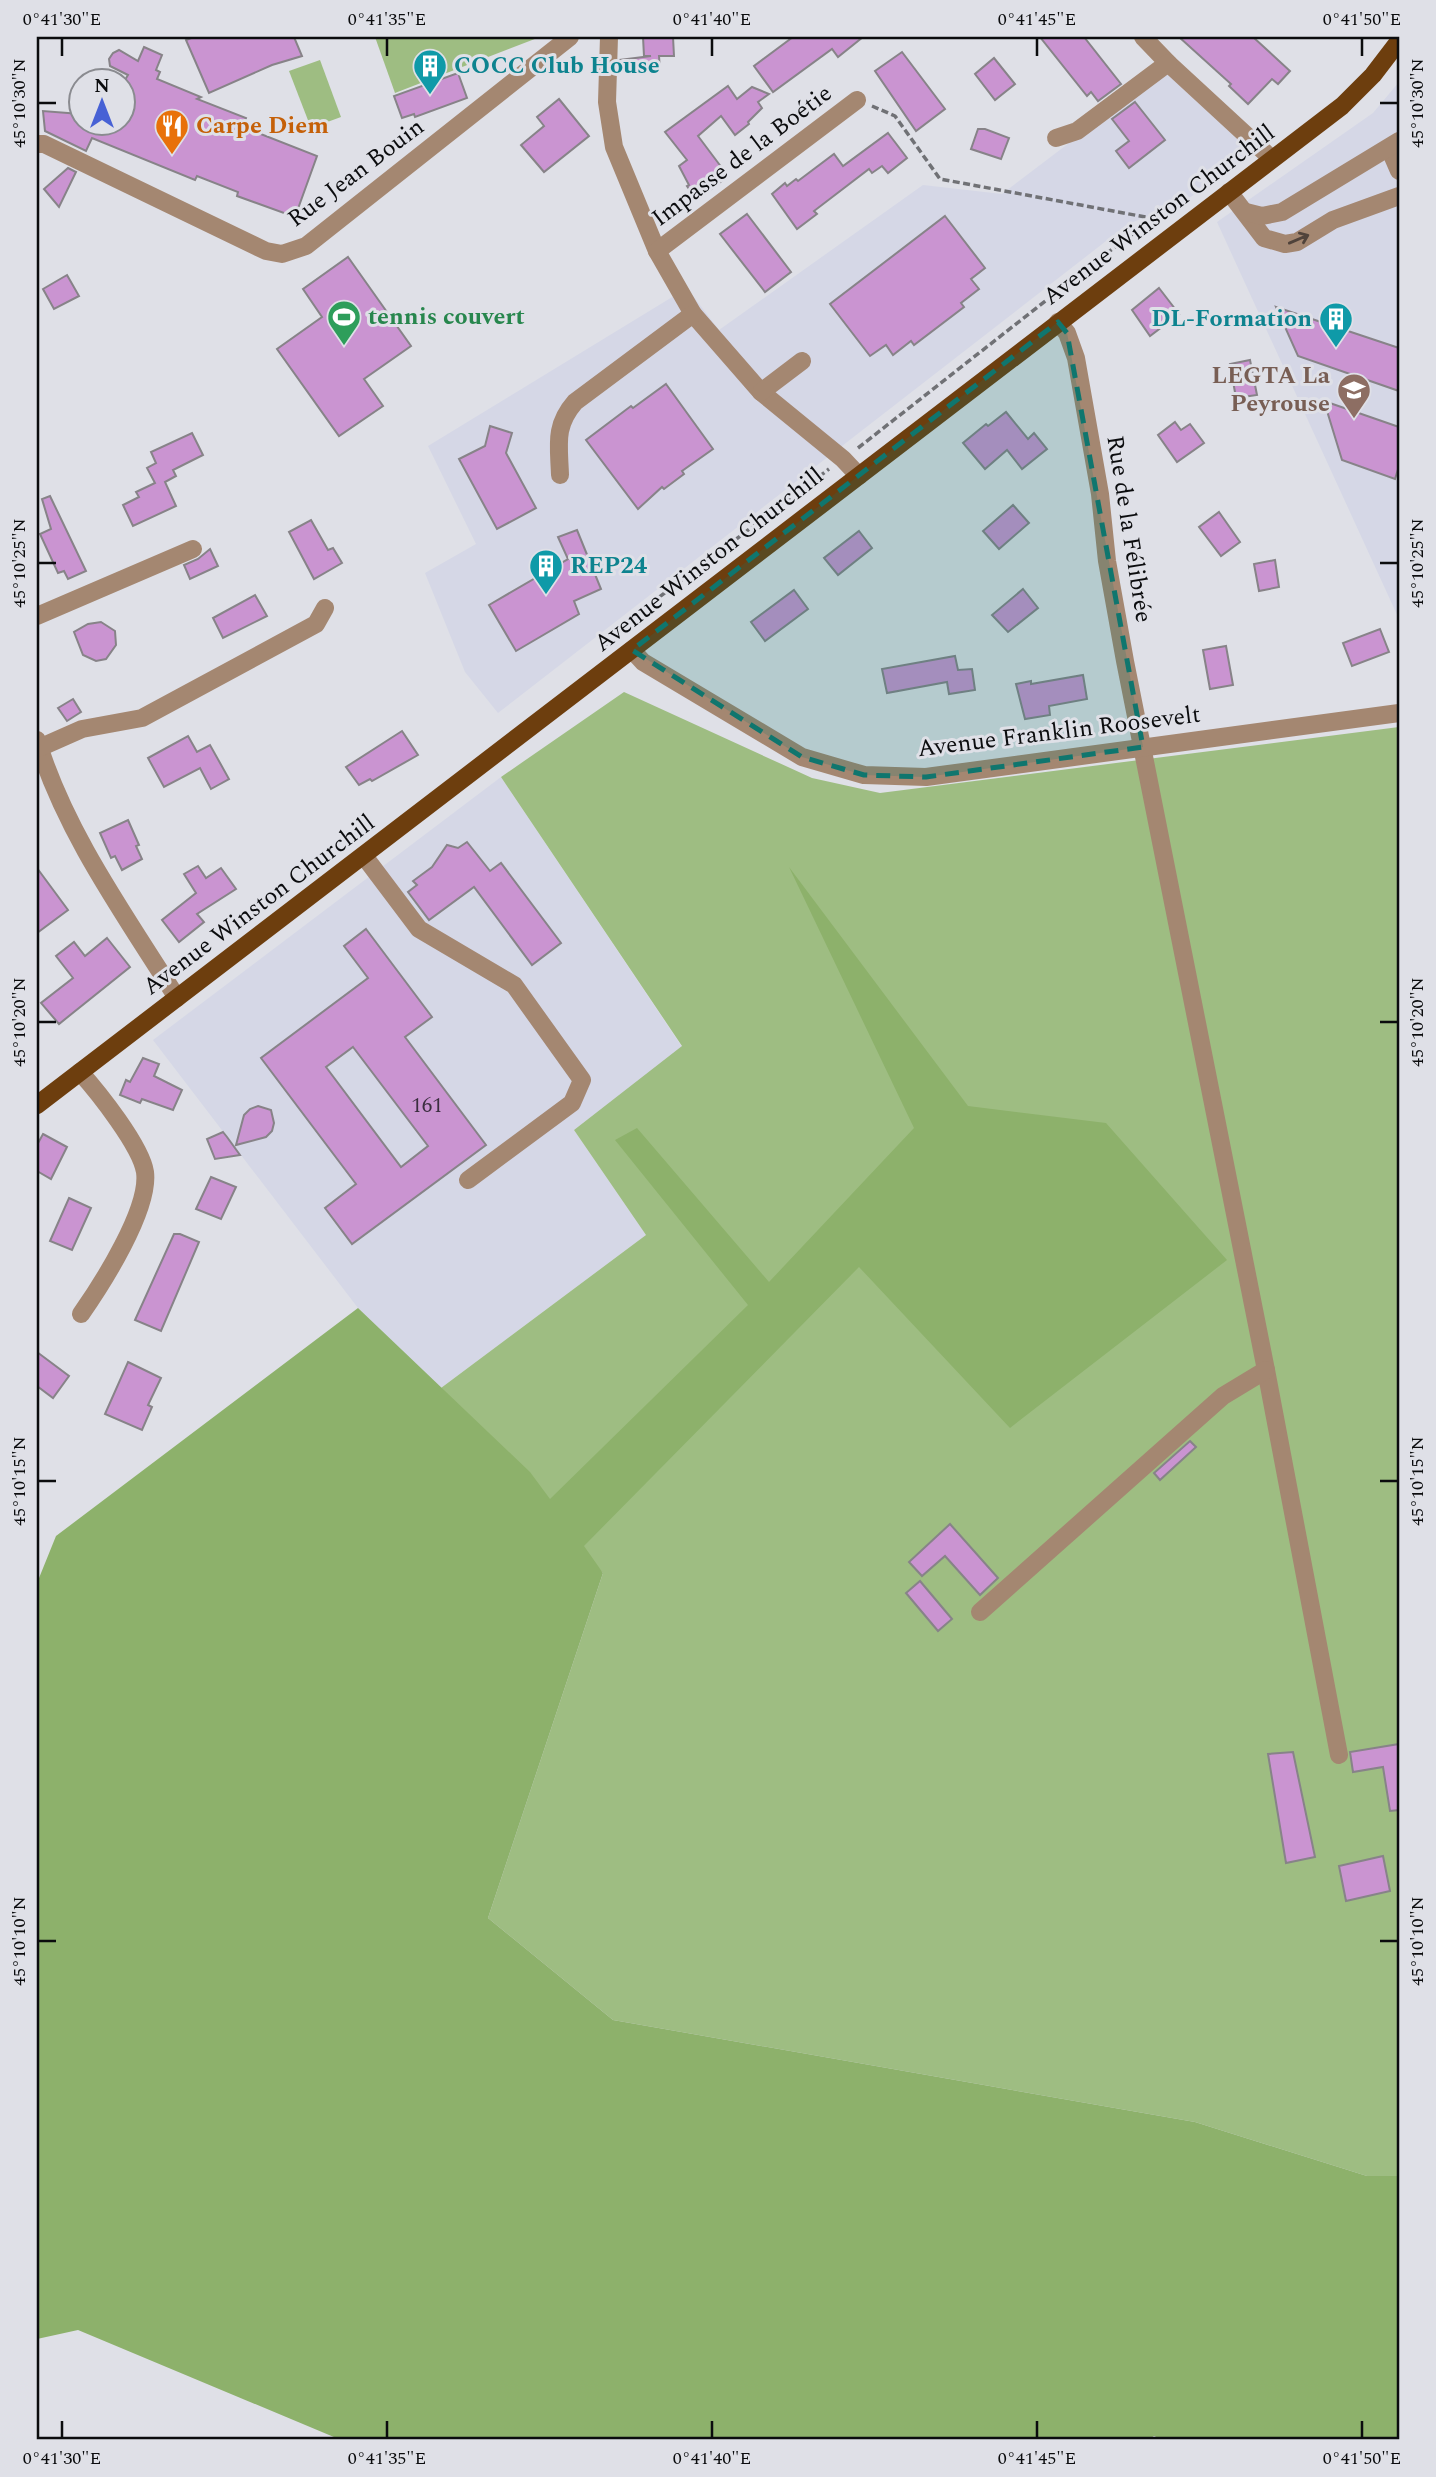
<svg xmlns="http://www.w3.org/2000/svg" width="1436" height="2477" viewBox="0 0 1436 2477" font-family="Spectral,serif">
  <rect width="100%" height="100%" fill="#dfe0e7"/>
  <g fill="#d5d7e6">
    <path d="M 1164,71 L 1251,152 L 1184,202 L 1128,224 L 498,713 L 465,672 L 425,573 L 476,544 L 428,446 L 687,288 L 719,330 L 923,185 L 1002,194 Z"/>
    <path d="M 1399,82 L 1399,619 L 1217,222 L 1373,113 Z"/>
    <path d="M 501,777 L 682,1047 L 574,1130 L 646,1235 L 441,1388 L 358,1308 L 153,1040 Z"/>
  </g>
  <g fill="#9ebd82">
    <path d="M 375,37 L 540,37 L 395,93 Z"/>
    <path d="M 320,60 L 341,117 L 311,128 L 289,71 Z"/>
    <path d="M 624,692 L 812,778 L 880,793 L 1399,727 L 1399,2176 L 1367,2176 L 1195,2122 L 613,2020 L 488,1918 L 603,1573 L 441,1388 L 646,1235 L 574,1130 L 682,1046 L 501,777 Z"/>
  </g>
  <path fill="#8db16b" d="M 789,867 L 968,1106 L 1106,1123 L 1227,1260 L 1010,1428 L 859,1267 L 584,1546 L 603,1573 L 488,1918 L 613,2020 L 1195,2122 L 1367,2176 L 1399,2176 L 1399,2440 L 1163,2440 L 1154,2436 L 1148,2440 L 341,2440 L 78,2330 L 37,2339 L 37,1583 L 56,1536 L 358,1308 L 530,1472 L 550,1499 L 748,1305 L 615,1140 L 637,1128 L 769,1282 L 914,1128 Z"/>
  <g fill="#ca94d1" stroke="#878388" stroke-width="2" fill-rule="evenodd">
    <path d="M 194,37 L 294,37 L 302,56 L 272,65 L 209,93 L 186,40 Z"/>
    <path d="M 643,37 L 673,37 L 674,56 L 659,56 L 660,70 L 619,71 L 620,60 L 651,56 L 644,56 Z"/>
    <path d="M 793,37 L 863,37 L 838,57 L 832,49 L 773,92 L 754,66 Z"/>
    <path d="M 1040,37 L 1084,37 L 1121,84 L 1098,101 L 1091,92 L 1087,96 Z"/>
    <path d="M 1179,37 L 1253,37 L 1290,71 L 1278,84 L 1272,79 L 1248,104 L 1229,86 L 1231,84 Z"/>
    <path d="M 144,47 L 162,55 L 156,70 L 160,72 L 157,79 L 201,97 L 197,99 L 246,118 L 243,127 L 317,156 L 295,217 L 237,196 L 238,192 L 197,176 L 195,180 L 92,138 L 86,151 L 45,131 L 43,111 L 80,114 L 80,122 L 122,122 L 122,85 L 128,75 L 110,66 L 109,59 L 113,53 L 119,50 L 138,61 Z"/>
    <path d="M 902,52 L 945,109 L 916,131 L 875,71 Z"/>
    <path d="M 994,58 L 1015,84 L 995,100 L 975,74 Z"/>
    <path d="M 458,73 L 467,98 L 415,117 L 414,114 L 402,118 L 394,96 Z"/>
    <path d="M 728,86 L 737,99 L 752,87 L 769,94 L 758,102 L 762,108 L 748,122 L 749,124 L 735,135 L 721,116 L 698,136 L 728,176 L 697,200 L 687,186 L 689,185 L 679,166 L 687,160 L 665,132 Z"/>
    <path d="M 559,99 L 589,136 L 544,172 L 521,145 L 544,126 L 537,117 Z"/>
    <path d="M 1135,102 L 1165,140 L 1129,168 L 1116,151 L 1129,141 L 1112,119 Z"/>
    <path d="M 978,129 L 985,129 L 1009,138 L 1001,159 L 971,149 Z"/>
    <path d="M 888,133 L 907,158 L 888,173 L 882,166 L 872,173 L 869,169 L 814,211 L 817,214 L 797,229 L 772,194 L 785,183 L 787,186 L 796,179 L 798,181 L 834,154 L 843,166 Z"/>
    <path d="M 68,168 L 76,172 L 59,207 L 44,189 Z"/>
    <path d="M 747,214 L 791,272 L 765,292 L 720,234 Z"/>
    <path d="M 945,216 L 985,268 L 971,279 L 979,289 L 961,303 L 964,307 L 914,345 L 911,341 L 893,355 L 886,345 L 870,356 L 830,304 Z"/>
    <path d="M 348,257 L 411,346 L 364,379 L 383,406 L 339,436 L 277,349 L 322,317 L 303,289 Z"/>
    <path d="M 67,275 L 79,296 L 54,309 L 43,289 Z"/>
    <path d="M 1159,288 L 1179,314 L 1150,336 L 1132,310 Z"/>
    <path d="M 1276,307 L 1399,348 L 1399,391 L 1298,356 Z"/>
    <path d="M 1250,360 L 1257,395 L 1236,398 L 1230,364 Z"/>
    <path d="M 666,384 L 713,449 L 682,471 L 684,474 L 664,489 L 662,487 L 638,509 L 586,440 L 631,406 L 633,408 Z"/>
    <path d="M 1324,401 L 1399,427 L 1399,466 L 1395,479 L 1342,460 Z"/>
    <path d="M 1006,412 L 1028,439 L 1034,433 L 1047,449 L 1022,469 L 1007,450 L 985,469 L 963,443 L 986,424 L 988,426 Z"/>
    <path d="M 1175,422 L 1181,430 L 1190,424 L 1204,443 L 1177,462 L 1158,435 Z"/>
    <path d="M 490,426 L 512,433 L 506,453 L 536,508 L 497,529 L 459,459 L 485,446 Z"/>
    <path d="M 192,433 L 203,455 L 173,470 L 176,476 L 165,482 L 176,506 L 133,526 L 123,505 L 139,497 L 136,492 L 155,483 L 147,468 L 156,463 L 151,452 Z"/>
    <path d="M 50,496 L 86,571 L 68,579 L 64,571 L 58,573 L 40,534 L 51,529 L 42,499 Z"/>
    <path d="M 1013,505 L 1029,523 L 999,549 L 983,531 Z"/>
    <path d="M 1219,512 L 1240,542 L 1221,556 L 1199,527 Z"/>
    <path d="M 311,520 L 328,550 L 333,548 L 342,563 L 314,579 L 289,532 Z"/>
    <path d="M 577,530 L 601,589 L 574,601 L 579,614 L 516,651 L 489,605 L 568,559 L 558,537 Z"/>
    <path d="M 859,531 L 872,548 L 838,575 L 824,558 Z"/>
    <path d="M 210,549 L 218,566 L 190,579 L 184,565 L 198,559 Z"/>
    <path d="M 1275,560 L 1279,587 L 1259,591 L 1254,564 Z"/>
    <path d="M 1023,589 L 1038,608 L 1008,632 L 992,615 Z"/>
    <path d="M 794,590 L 808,609 L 765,641 L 751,622 Z"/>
    <path d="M 255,595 L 267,616 L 223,638 L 213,618 Z"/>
    <path d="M 101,622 L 115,631 L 116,645 L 106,659 L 96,661 L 83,655 L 74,632 L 88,624 Z"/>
    <path d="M 1380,629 L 1389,652 L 1352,666 L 1343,643 Z"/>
    <path d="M 1226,646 L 1233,685 L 1210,689 L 1203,650 Z"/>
    <path d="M 955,656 L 958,670 L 972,669 L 975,690 L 949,694 L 947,682 L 887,693 L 882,669 Z"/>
    <path d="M 1083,675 L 1087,699 L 1049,706 L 1050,715 L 1025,719 L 1016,684 L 1031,681 L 1031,684 Z"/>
    <path d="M 73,699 L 81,712 L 67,721 L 58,708 Z"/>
    <path d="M 402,731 L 418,755 L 372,781 L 370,779 L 359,785 L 346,767 Z"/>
    <path d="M 188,736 L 197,752 L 210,745 L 229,779 L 211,789 L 200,768 L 164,787 L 148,758 Z"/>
    <path d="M 128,820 L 139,845 L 136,846 L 142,859 L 122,870 L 115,856 L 111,858 L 100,833 Z"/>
    <path d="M 467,842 L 490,871 L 501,863 L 561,943 L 532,965 L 474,887 L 429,920 L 408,892 L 417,885 L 413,881 L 432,867 L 447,845 L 458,848 Z"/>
    <path d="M 198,866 L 206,878 L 221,868 L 236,889 L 197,914 L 204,922 L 179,942 L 162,920 L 196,893 L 184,874 Z"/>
    <path d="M 37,868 L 68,910 L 37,933 Z"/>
    <path d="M 366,929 L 432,1017 L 405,1037 L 486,1145 L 352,1244 L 325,1208 L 356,1184 L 261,1058 L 368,978 L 344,946 ZM 353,1047 L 428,1146 L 401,1167 L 326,1067 Z"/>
    <path d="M 107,938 L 130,967 L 59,1024 L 41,1003 L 73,978 L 56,956 L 74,942 L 85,956 Z"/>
    <path d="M 143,1058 L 159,1064 L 154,1076 L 182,1090 L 173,1110 L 142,1099 L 140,1103 L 120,1095 L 126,1080 L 130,1082 Z"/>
    <path d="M 258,1106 L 271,1110 L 274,1123 L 272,1131 L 266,1137 L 236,1145 L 244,1115 L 250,1109 Z"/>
    <path d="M 223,1132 L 227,1137 L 240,1155 L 215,1159 L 207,1139 Z"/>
    <path d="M 43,1134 L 67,1147 L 51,1179 L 37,1171 L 37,1145 Z"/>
    <path d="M 211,1177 L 236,1187 L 221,1219 L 196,1209 Z"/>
    <path d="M 69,1198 L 91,1208 L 72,1250 L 50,1241 Z"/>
    <path d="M 174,1234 L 180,1234 L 199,1242 L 161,1331 L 135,1320 Z"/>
    <path d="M 37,1352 L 69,1376 L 53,1398 L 37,1386 Z"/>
    <path d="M 128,1362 L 161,1378 L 148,1405 L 152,1407 L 142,1430 L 105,1414 Z"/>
    <path d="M 1190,1441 L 1196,1447 L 1160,1480 L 1154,1473 Z"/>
    <path d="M 950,1524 L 998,1578 L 980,1595 L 945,1556 L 922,1576 L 909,1562 Z"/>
    <path d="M 920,1581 L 952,1619 L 938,1631 L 906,1593 Z"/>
    <path d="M 1399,1744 L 1399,1810 L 1390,1811 L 1383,1767 L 1353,1772 L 1350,1752 Z"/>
    <path d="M 1293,1752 L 1315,1857 L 1286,1863 L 1268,1754 Z"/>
    <path d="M 1383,1856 L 1390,1891 L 1346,1901 L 1339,1866 Z"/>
  </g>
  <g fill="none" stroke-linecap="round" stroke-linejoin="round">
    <g stroke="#707175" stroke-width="3.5" stroke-dasharray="7 3.5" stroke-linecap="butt">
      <path d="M 872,106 L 895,116 L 940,179 L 1156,219"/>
      <path d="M 858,448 L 1095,262 L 1146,224 L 1170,213"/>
      <path d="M 606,646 L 617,629 L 829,469"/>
    </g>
    <g stroke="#a48771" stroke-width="18">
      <path d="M 609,37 L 607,102 L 614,147 L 657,251 L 693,314 L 761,392 L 843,459 L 859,476"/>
      <path d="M 1143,37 L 1168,63 L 1272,159"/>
      <path d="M 1056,138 L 1077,131 L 1168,63"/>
      <path d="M 37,144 L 44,144 L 266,251 L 282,254 L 306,246 L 570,37"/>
      <path d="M 1389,148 L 1399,171"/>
      <path d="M 1229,192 L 1264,238 L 1285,244 L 1297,242 L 1333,220 L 1399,196"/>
      <path d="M 1246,212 L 1262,216 L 1282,212 L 1399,141"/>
      <path d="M 657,251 L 857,100"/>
      <path d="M 1058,322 L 1067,333 L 1076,358 L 1100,494 L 1107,561 L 1125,661 L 1266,1370 L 1339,1755"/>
      <path d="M 761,392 L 802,361"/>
      <path d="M 560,475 C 559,445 554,426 575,402 L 693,314"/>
      <path d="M 37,616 L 193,549"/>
      <path d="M 632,650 L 643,662 L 802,757 L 864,775 L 926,777 L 1399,713"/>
      <path d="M 37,740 C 66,834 125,915 177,998"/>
      <path d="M 39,748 L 82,729 L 142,718 L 316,624 L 325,608"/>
      <path d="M 364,856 L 419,929 L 514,985 L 582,1080 L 572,1103 L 468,1180"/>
      <path d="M 80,1072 C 98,1092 141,1146 145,1172 C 150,1209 102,1284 81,1314"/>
      <path d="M 980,1612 L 1223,1396 L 1266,1370"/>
    </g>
    <path stroke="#6d3e0e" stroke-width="18" d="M 37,1105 L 1342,106 L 1373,75 L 1399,41"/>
  </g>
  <defs><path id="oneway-shaft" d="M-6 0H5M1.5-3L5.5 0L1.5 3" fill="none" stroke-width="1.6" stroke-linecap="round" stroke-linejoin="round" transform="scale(1.75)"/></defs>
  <use stroke="#50433b" href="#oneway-shaft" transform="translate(1299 239) rotate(-23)"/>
  <path fill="#0f766e" fill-opacity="0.2" stroke="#0f766e" stroke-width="5" stroke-dasharray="14 9" stroke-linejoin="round" d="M 1058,322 L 1067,333 L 1143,747 L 926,777 L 864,775 L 802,757 L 632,650 Z"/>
  <path fill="none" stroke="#0b0c0e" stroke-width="2.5" d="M 62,38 L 62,56M 387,38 L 387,56M 712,38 L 712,56M 1037,38 L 1037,56M 1362,38 L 1362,56M 38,103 L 56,103M 1380,103 L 1398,103M 38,563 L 56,563M 1380,563 L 1398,563M 38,1022 L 56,1022M 1380,1022 L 1398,1022M 38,1481 L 56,1481M 1380,1481 L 1398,1481M 38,1941 L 56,1941M 1380,1941 L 1398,1941M 62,2421 L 62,2438M 387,2421 L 387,2438M 712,2421 L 712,2438M 1037,2421 L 1037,2438M 1362,2421 L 1362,2438"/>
  <defs>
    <g id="building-pin" transform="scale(1.75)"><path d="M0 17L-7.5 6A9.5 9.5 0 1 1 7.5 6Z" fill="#0f9aa8" stroke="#dfe0e7"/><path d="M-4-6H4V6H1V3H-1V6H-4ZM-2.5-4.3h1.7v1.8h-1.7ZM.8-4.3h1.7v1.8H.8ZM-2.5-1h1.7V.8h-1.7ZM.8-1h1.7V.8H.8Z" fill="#fff"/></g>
    <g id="restaurant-pin" transform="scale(1.75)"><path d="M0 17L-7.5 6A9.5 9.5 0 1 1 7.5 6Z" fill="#e8710a" stroke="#dfe0e7"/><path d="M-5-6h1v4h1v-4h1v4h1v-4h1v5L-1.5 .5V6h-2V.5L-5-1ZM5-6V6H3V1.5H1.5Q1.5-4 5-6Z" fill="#fff"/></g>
    <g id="stadium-pin" transform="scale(1.75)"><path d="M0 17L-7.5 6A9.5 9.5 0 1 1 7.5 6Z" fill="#2e9e5b" stroke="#dfe0e7"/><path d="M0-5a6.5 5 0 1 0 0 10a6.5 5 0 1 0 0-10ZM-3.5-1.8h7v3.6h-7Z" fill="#fff"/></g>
    <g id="school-pin" transform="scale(1.75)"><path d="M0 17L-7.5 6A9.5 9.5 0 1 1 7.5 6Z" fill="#8d6e63" stroke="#dfe0e7"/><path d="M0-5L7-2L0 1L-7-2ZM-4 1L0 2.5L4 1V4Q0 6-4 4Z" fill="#fff"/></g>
  </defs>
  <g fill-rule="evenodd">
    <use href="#building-pin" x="430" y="66"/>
    <use href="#restaurant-pin" x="172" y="126"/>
    <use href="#stadium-pin" x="344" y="317"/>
    <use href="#building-pin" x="1336" y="319"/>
    <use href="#school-pin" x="1354" y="390"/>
    <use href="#building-pin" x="546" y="566"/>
  </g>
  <g text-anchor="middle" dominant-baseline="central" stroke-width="6" stroke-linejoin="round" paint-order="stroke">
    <g font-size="21" fill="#3b2e3f">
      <text x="427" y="1106">161</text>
    </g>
    <g font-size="24" font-weight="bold" fill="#0d838f" stroke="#dfe0e7" text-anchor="start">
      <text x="454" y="66">COCC Club House</text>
      <text x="1312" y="319" text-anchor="end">DL-Formation</text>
      <text x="570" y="566">REP24</text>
    </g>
    <g font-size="24" font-weight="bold" fill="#c56008" stroke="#dfe0e7" text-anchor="start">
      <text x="196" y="126">Carpe Diem</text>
    </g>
    <g font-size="24" fill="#0b0c0e" stroke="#dfe0e7">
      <text transform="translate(742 156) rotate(-37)">Impasse de la Boétie</text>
      <text transform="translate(356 173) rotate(-37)">Rue Jean Bouin</text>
      <text transform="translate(1159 215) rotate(-37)">Avenue Winston Churchill</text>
      <text transform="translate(1129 529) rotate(81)">Rue de la Félibrée</text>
      <text transform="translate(709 560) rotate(-38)">Avenue Winston Churchill</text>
      <text transform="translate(1059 732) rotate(-7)">Avenue Franklin Roosevelt</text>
      <text transform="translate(259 905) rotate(-37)">Avenue Winston Churchill</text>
    </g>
    <g font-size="24" font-weight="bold" fill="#27864d" stroke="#dfe0e7" text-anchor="start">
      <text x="368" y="317">tennis couvert</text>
    </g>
    <g font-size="24" font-weight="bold" fill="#785e54" stroke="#dfe0e7" text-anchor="end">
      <text x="1330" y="376">LEGTA La<tspan x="1330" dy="28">Peyrouse</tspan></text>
    </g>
  </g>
  <rect width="1436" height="2477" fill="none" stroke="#dfe0e7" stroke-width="77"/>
  <g transform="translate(102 102)"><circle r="33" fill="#dfe0e7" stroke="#8a8b90" stroke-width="2"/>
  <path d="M0-5L12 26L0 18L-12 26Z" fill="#4761d5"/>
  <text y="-10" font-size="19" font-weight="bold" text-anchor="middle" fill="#0b0c0e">N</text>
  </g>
  <rect x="38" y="38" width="1360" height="2400" fill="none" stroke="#0b0c0e" stroke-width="2.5"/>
  <g font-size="18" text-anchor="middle" fill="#0b0c0e">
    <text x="62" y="25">0°41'30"E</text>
    <text x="387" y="25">0°41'35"E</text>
    <text x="712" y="25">0°41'40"E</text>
    <text x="1037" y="25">0°41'45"E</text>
    <text x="1362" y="25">0°41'50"E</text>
    <text transform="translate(19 103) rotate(-90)" y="6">45°10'30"N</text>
    <text transform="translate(1417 103) rotate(-90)" y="6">45°10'30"N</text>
    <text transform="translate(19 563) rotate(-90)" y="6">45°10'25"N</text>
    <text transform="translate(1417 563) rotate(-90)" y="6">45°10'25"N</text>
    <text transform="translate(19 1022) rotate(-90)" y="6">45°10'20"N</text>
    <text transform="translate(1417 1022) rotate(-90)" y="6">45°10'20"N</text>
    <text transform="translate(19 1481) rotate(-90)" y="6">45°10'15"N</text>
    <text transform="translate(1417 1481) rotate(-90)" y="6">45°10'15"N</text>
    <text transform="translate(19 1941) rotate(-90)" y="6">45°10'10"N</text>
    <text transform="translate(1417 1941) rotate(-90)" y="6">45°10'10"N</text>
    <text x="62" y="2464">0°41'30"E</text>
    <text x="387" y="2464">0°41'35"E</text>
    <text x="712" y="2464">0°41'40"E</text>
    <text x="1037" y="2464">0°41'45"E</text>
    <text x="1362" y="2464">0°41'50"E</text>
  </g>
</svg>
